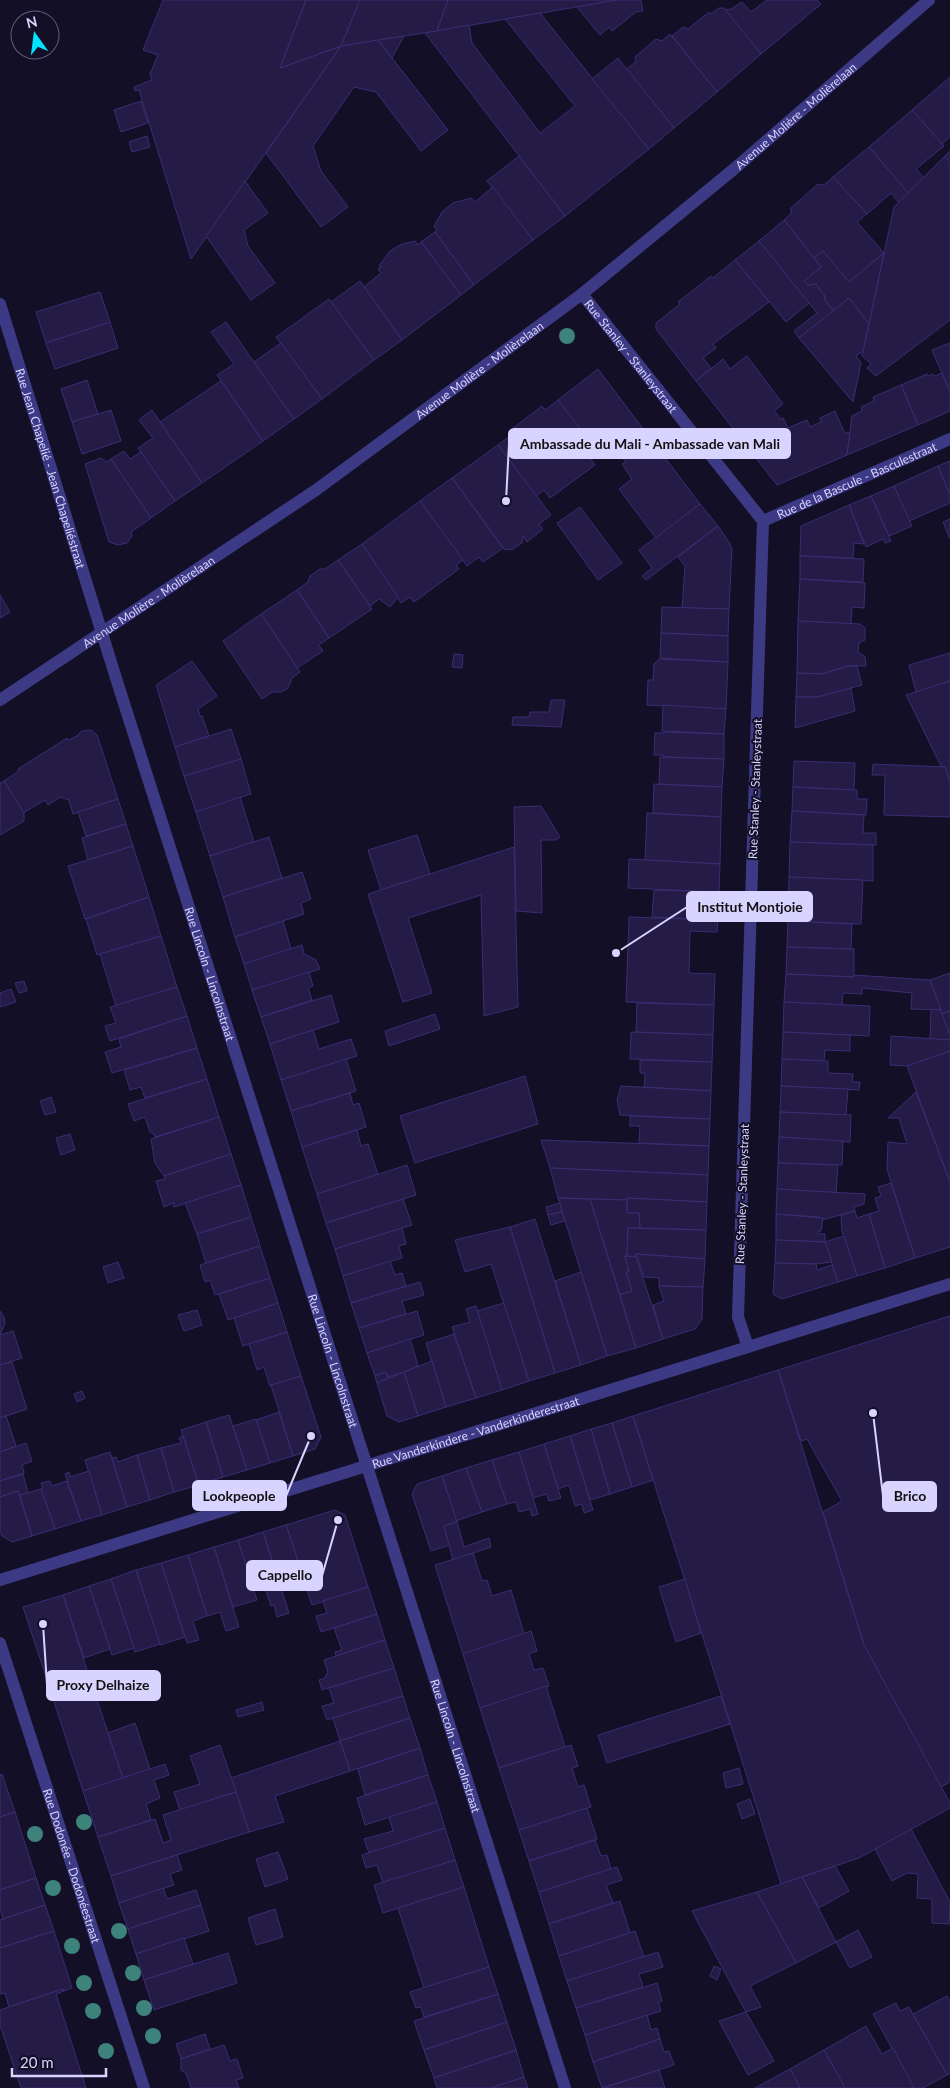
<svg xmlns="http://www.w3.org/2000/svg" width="950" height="2088" viewBox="0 0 950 2088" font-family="Lato,sans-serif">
  <rect width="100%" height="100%" fill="#130f26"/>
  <g fill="#241b47" stroke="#3b2d73">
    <path d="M 163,0 L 306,0 L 280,68 L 341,46 L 191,259 L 139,90 L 135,91 L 134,87 L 152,80 L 150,74 L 158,55 L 143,50 Z"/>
    <path d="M 306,0 L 360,0 L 341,46 L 280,68 Z"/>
    <path d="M 360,0 L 448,0 L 437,31 L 341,46 Z"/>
    <path d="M 448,0 L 617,0 L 437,31 Z"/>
    <path d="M 617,0 L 641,0 L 643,11 L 636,12 L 612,31 L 609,27 L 600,35 L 577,7 Z"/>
    <path d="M 767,0 L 817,0 L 821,4 L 761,54 L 725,10 L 731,9 L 742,2 L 751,12 Z"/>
    <path d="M 719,8 L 724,8 L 761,54 L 717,92 L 672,36 L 683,27 L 688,29 L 709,12 L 711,14 Z"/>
    <path d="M 540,13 L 649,149 L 565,216 L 425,33 L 469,25 L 472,43 L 540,133 L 575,106 L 505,19 Z"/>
    <path d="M 670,34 L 717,92 L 674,128 L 626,69 L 636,62 L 635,57 L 656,39 L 662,41 Z"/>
    <path d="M 404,36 L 392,58 L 378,40 Z"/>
    <path d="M 378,40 L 448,130 L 421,151 L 376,92 L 354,87 L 313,146 L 321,171 L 348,207 L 321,227 L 266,153 L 341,46 Z"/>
    <path d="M 618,58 L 674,128 L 649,149 L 592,79 Z"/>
    <path d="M 950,77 L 950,137 L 942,144 L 912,110 Z"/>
    <path d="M 141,101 L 148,123 L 121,132 L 114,110 Z"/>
    <path d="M 912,110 L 944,146 L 916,169 L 924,178 L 909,194 L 869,147 Z"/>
    <path d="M 147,136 L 150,147 L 132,152 L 129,142 Z"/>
    <path d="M 869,147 L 909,194 L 899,203 L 891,193 L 867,214 L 833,177 Z"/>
    <path d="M 950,151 L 950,162 L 945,156 Z"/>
    <path d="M 519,156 L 565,216 L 533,240 L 487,181 Z"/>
    <path d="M 945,156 L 950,162 L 950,320 L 876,376 L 867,368 L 871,364 L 862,356 L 894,207 Z"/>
    <path d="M 833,177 L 867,214 L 857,222 L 884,253 L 849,282 L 823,251 L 814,258 L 784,220 L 791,214 L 791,208 L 818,184 L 824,185 Z"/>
    <path d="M 245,181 L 268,213 L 244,230 L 248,246 L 275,283 L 251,300 L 206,236 Z"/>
    <path d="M 493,187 L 533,240 L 474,285 L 435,232 L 437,230 L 434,226 L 442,212 L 453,203 L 471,198 L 475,202 Z"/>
    <path d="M 784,220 L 821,267 L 804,281 L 808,285 L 816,284 L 825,296 L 825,300 L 834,311 L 799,338 L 794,331 L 817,313 L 759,241 Z"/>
    <path d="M 435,232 L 474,285 L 461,295 L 421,242 Z"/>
    <path d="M 415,241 L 418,245 L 421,242 L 461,295 L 402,340 L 364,287 L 381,273 L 378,269 L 381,267 L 379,266 L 390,251 L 402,244 Z"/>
    <path d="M 759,241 L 809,303 L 786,322 L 735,260 Z"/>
    <path d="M 823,251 L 849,282 L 884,253 L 869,324 L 849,298 L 834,311 L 825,300 L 825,296 L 816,284 L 808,285 L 804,281 L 821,267 L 814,258 Z"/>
    <path d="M 735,260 L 769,302 L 713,344 L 716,348 L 703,358 L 711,368 L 696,381 L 656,329 L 656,323 L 680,304 L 678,302 L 711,276 L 713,278 Z"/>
    <path d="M 360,281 L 402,340 L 374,360 L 331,302 Z"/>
    <path d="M 100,292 L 110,322 L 46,343 L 36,312 Z"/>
    <path d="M 849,298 L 869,324 L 863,351 L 856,356 L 861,363 L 853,402 L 799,338 Z"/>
    <path d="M 329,299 L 374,360 L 322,399 L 276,337 Z"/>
    <path d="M 110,322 L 118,348 L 55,369 L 46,343 Z"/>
    <path d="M 226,322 L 294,419 L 263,441 L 217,375 L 234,364 L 211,332 Z"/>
    <path d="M 281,343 L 322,399 L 294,419 L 254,362 Z"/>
    <path d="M 950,343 L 950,392 L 932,350 Z"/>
    <path d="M 747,356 L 783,404 L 774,411 L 781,419 L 783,418 L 788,428 L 807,420 L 810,427 L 821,422 L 820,418 L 835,411 L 845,434 L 847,432 L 850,433 L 847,455 L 777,485 L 696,381 L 723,359 L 730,369 Z"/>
    <path d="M 598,369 L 650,438 L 623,458 L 616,449 L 610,452 L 605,447 L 598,453 L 558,400 Z"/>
    <path d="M 942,373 L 950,392 L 950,411 L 918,425 L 901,385 L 927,374 L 928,376 L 932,374 L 935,376 Z"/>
    <path d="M 87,380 L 98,414 L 72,422 L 61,389 Z"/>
    <path d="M 221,381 L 263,441 L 202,483 L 160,422 Z"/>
    <path d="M 901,385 L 918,425 L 847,455 L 852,416 L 862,411 L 861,407 L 874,401 L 873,397 Z"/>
    <path d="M 558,400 L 597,450 L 589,456 L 595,465 L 550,498 L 544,490 L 536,496 L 498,445 L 511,435 L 508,432 L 542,406 L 545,410 Z"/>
    <path d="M 111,410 L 121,441 L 82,454 L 72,422 Z"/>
    <path d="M 152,410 L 202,483 L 175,501 L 138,448 L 153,438 L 139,420 Z"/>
    <path d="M 650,438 L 700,504 L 656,538 L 619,489 L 632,479 L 622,464 L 626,462 L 623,458 Z"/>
    <path d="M 498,445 L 551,515 L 539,524 L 543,529 L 527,542 L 523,536 L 522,543 L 513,549 L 505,550 L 452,478 Z"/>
    <path d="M 124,451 L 130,459 L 141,452 L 175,501 L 151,518 L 111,459 Z"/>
    <path d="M 101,458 L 107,462 L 111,459 L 151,518 L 131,532 L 132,536 L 127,543 L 118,545 L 109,542 L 85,464 Z"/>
    <path d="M 950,461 L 950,495 L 938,466 Z"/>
    <path d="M 938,466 L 950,495 L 950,503 L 909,521 L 894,486 Z"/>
    <path d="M 452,478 L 503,548 L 483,562 L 479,557 L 467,566 L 420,501 Z"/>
    <path d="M 894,486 L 912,526 L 889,536 L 871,496 Z"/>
    <path d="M 871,496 L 891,541 L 885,543 L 883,539 L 866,547 L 849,505 Z"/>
    <path d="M 420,501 L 463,560 L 456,565 L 459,569 L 414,602 L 410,597 L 401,603 L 362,544 Z"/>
    <path d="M 700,504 L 718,526 L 646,580 L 642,576 L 652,568 L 639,550 Z"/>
    <path d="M 849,505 L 864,544 L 854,543 L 853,558 L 800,556 L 801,526 Z"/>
    <path d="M 580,507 L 622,563 L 598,580 L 557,523 Z"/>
    <path d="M 950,519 L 950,539 L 943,522 Z"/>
    <path d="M 718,526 L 729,542 L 732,549 L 729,609 L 682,608 L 685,566 L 678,557 Z"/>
    <path d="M 362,544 L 398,597 L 390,607 L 379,599 L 370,606 L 338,560 Z"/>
    <path d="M 800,556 L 864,559 L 863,582 L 800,579 Z"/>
    <path d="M 338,560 L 372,609 L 329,638 L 297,590 L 308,582 L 310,576 L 320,569 L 325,569 Z"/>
    <path d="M 800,579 L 865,583 L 864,608 L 852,607 L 851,624 L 798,621 Z"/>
    <path d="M 297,590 L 329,638 L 319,645 L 323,651 L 297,668 L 261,614 Z"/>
    <path d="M 0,595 L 10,612 L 0,618 Z"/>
    <path d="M 662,607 L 729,609 L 728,636 L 661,633 Z"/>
    <path d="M 261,614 L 300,672 L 292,678 L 290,684 L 287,689 L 281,692 L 272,692 L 262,699 L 223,641 Z"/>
    <path d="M 798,621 L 860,624 L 865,628 L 865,640 L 859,643 L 858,652 L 865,657 L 866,666 L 848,666 L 822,674 L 797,673 Z"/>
    <path d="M 661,633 L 728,636 L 728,662 L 660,658 Z"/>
    <path d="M 950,653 L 950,681 L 916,692 L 909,665 Z"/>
    <path d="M 454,654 L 463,655 L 462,668 L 452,667 Z"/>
    <path d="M 659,659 L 728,662 L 726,709 L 647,705 L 648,680 L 653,680 L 654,664 Z"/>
    <path d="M 192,661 L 217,696 L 198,709 L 200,716 L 202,716 L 209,736 L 175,747 L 156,685 Z"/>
    <path d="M 848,666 L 857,666 L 862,685 L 818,697 L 796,697 L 797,673 L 822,674 Z"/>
    <path d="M 950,681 L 950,782 L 945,767 L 941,766 L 906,695 Z"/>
    <path d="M 851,688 L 855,711 L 795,728 L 796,697 L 818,697 Z"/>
    <path d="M 551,700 L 565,700 L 561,727 L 512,725 L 513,717 L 529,717 L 530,712 L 549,712 Z"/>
    <path d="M 663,705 L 726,709 L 724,734 L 662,731 Z"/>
    <path d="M 231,729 L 241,759 L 184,776 L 175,747 Z"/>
    <path d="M 91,730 L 97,735 L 118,799 L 73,814 L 69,800 L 60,797 L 48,805 L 45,800 L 23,813 L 4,781 L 19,771 L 18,769 L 67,738 L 68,740 L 77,736 L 82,731 Z"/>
    <path d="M 664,732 L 724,734 L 724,759 L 664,757 L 664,755 L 654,755 L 655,733 L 664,733 Z"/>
    <path d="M 660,757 L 724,759 L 722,787 L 659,784 Z"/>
    <path d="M 241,759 L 251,794 L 196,812 L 184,776 Z"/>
    <path d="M 794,761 L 855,763 L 854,790 L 793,787 Z"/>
    <path d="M 873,764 L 945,767 L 950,782 L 950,817 L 884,815 L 885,775 L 872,775 Z"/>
    <path d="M 4,781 L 24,813 L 24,821 L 0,835 L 0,783 Z"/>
    <path d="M 654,784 L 722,787 L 721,817 L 653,813 Z"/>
    <path d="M 793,787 L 857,790 L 857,799 L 867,799 L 866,815 L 792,811 Z"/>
    <path d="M 240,797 L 254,842 L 210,856 L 196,812 Z"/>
    <path d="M 118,799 L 126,824 L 86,836 L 78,812 Z"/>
    <path d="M 541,806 L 560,837 L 556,840 L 541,840 L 542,913 L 516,911 L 514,807 Z"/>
    <path d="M 792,811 L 864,815 L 863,833 L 876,833 L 876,845 L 790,842 Z"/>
    <path d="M 647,813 L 721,817 L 720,864 L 645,860 Z"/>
    <path d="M 126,824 L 133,846 L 88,860 L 82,838 Z"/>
    <path d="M 417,835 L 430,874 L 381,890 L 368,850 Z"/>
    <path d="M 269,837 L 282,878 L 223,897 L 210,856 Z"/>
    <path d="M 790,842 L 873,845 L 873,881 L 789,877 Z"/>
    <path d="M 133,846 L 149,897 L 85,919 L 68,866 Z"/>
    <path d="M 514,847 L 518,1007 L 484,1016 L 481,895 L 408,918 L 432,993 L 403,1002 L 368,894 Z"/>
    <path d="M 629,859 L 720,864 L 719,892 L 628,888 Z"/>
    <path d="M 302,872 L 311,899 L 301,903 L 304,914 L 235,937 L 223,897 Z"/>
    <path d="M 789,877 L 863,880 L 861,924 L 788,921 Z"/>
    <path d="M 654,890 L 719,892 L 718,920 L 652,917 Z"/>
    <path d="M 149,897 L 161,936 L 97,955 L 86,919 Z"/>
    <path d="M 629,917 L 718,920 L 717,932 L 690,931 L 689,973 L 715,974 L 714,1005 L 626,1002 Z"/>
    <path d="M 283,921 L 291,949 L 244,964 L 235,937 Z"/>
    <path d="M 788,921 L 852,924 L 851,949 L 787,947 Z"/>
    <path d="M 161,936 L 177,987 L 116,1006 L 100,954 Z"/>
    <path d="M 302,945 L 304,954 L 316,960 L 320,969 L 252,990 L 244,964 Z"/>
    <path d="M 787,947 L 854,949 L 854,977 L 786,974 Z"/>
    <path d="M 309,972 L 313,986 L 308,988 L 312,1000 L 261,1017 L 252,990 Z"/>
    <path d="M 950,973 L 950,1011 L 942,1014 L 930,980 Z"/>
    <path d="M 786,974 L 854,977 L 854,975 L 930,980 L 941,1010 L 911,1009 L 912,993 L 862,988 L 862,994 L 843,993 L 842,1005 L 784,1002 Z"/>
    <path d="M 24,981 L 27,991 L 19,993 L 15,983 Z"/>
    <path d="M 177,987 L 187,1016 L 110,1041 L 105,1026 L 116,1023 L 110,1007 Z"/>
    <path d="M 11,989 L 16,1002 L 0,1007 L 0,993 Z"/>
    <path d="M 331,995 L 339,1022 L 270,1044 L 261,1017 Z"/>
    <path d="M 784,1002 L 870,1006 L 869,1036 L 783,1032 Z"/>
    <path d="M 637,1003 L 714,1005 L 713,1035 L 636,1032 Z"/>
    <path d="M 931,1009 L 941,1010 L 950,1035 L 950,1040 L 930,1039 Z"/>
    <path d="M 950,1011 L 950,1035 L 942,1014 Z"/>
    <path d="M 435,1014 L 440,1029 L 389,1046 L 385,1031 Z"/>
    <path d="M 187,1016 L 197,1048 L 112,1073 L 105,1052 L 121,1047 L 119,1039 Z"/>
    <path d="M 313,1030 L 319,1049 L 351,1039 L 357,1056 L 281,1080 L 270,1044 Z"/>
    <path d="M 631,1032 L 713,1035 L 712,1062 L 630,1059 Z"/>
    <path d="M 783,1032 L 850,1035 L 850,1051 L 825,1050 L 824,1061 L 782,1059 Z"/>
    <path d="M 891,1036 L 950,1040 L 950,1051 L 907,1066 L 890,1065 Z"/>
    <path d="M 197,1048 L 207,1079 L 145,1098 L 141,1087 L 130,1090 L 124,1070 Z"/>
    <path d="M 950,1051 L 950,1182 L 907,1066 Z"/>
    <path d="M 346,1059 L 356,1091 L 291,1111 L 281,1080 Z"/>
    <path d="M 782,1059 L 828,1061 L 828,1073 L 853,1074 L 852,1082 L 860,1082 L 859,1090 L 781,1086 Z"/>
    <path d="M 640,1060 L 712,1062 L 711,1091 L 644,1087 L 645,1073 L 640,1073 Z"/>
    <path d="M 525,1076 L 538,1124 L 415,1163 L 400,1116 Z"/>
    <path d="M 207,1079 L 219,1117 L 155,1137 L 154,1134 L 150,1132 L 145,1117 L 134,1121 L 128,1104 Z"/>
    <path d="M 621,1086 L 711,1091 L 710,1119 L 620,1115 L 617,1100 Z"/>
    <path d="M 781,1086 L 848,1089 L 846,1115 L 780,1112 Z"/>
    <path d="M 916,1092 L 950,1182 L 950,1247 L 915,1258 L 887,1169 L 888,1142 L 907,1144 L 899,1118 L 888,1118 Z"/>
    <path d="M 350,1093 L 353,1105 L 359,1103 L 366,1127 L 302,1147 L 291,1111 Z"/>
    <path d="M 51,1097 L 56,1112 L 45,1115 L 40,1101 Z"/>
    <path d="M 780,1112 L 851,1115 L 850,1142 L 779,1137 Z"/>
    <path d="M 630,1116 L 710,1119 L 709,1146 L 639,1143 L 640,1126 L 630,1126 Z"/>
    <path d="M 219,1117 L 231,1154 L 164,1176 L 155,1163 L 151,1139 Z"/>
    <path d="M 357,1130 L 361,1146 L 368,1144 L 378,1175 L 317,1194 L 302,1147 Z"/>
    <path d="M 70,1134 L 75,1150 L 61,1155 L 56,1138 Z"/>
    <path d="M 779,1137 L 843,1141 L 842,1165 L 778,1163 Z"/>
    <path d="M 541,1140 L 709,1146 L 708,1175 L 550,1168 Z"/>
    <path d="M 231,1154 L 241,1185 L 174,1207 L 173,1203 L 164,1207 L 156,1181 L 165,1179 L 164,1176 Z"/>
    <path d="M 778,1163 L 838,1165 L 836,1193 L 777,1189 Z"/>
    <path d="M 407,1165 L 416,1195 L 326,1223 L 317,1194 Z"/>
    <path d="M 550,1168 L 708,1175 L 707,1202 L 627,1198 L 627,1200 L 558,1198 Z"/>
    <path d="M 891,1183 L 915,1258 L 885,1268 L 869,1214 L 879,1211 L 875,1198 L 881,1196 L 878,1187 Z"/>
    <path d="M 241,1185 L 251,1217 L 197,1234 L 185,1203 Z"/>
    <path d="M 777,1189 L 865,1194 L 864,1204 L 854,1207 L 855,1211 L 822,1220 L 823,1218 L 819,1217 L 776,1214 Z"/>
    <path d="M 558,1198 L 590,1199 L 636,1348 L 607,1356 Z"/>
    <path d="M 627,1198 L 707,1202 L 706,1230 L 640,1228 L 639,1213 L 627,1213 Z"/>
    <path d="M 403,1199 L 412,1225 L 335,1249 L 326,1223 Z"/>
    <path d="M 590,1199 L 627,1200 L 627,1213 L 639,1213 L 640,1228 L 628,1228 L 627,1256 L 625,1256 L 629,1272 L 626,1272 L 632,1291 L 620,1295 Z"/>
    <path d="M 560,1203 L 562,1212 L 548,1215 L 546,1207 Z"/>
    <path d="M 855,1211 L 857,1218 L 869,1214 L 885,1268 L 857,1276 L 842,1231 L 841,1215 Z"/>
    <path d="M 562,1212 L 565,1221 L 551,1225 L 548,1215 Z"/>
    <path d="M 776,1214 L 823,1218 L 821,1231 L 818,1231 L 818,1234 L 825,1234 L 825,1242 L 776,1240 Z"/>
    <path d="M 251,1217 L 260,1246 L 206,1263 L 197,1234 Z"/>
    <path d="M 535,1219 L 581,1365 L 555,1373 L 510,1227 Z"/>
    <path d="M 510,1227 L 555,1373 L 529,1381 L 491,1264 L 465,1272 L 455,1240 Z"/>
    <path d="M 402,1228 L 406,1244 L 399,1246 L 402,1258 L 343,1276 L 335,1249 Z"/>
    <path d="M 628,1228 L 706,1230 L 705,1259 L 636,1254 L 636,1257 L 627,1256 Z"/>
    <path d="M 844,1236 L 857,1276 L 838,1282 L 825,1242 Z"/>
    <path d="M 776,1240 L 825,1242 L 832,1262 L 816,1264 L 775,1263 Z"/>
    <path d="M 260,1246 L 270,1278 L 215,1295 L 210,1280 L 205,1282 L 200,1265 Z"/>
    <path d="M 636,1254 L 705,1259 L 703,1287 L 659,1286 L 659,1278 L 644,1277 Z"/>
    <path d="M 625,1256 L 636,1257 L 663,1339 L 636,1348 L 620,1295 L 632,1291 L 626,1272 L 629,1272 Z"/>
    <path d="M 390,1261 L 395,1275 L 402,1273 L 406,1286 L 351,1303 L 343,1276 Z"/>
    <path d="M 118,1262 L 124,1278 L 108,1283 L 103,1267 Z"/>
    <path d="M 775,1263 L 816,1264 L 817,1270 L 832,1265 L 838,1282 L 782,1299 L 773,1294 Z"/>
    <path d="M 581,1272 L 607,1356 L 581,1365 L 555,1281 Z"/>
    <path d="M 270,1278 L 278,1303 L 228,1320 L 219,1294 Z"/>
    <path d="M 420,1282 L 424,1295 L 402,1301 L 406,1314 L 359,1328 L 351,1303 Z"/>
    <path d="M 659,1286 L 703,1287 L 702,1319 L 695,1329 L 663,1339 L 653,1305 L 664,1301 Z"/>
    <path d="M 278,1303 L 287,1332 L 243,1346 L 234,1318 Z"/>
    <path d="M 504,1303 L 529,1381 L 502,1390 L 477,1311 Z"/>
    <path d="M 476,1306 L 502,1390 L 476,1398 L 452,1327 L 470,1322 L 466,1309 Z"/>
    <path d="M 197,1310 L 202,1325 L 184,1331 L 178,1315 Z"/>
    <path d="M 0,1311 L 4,1317 L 5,1324 L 0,1335 Z"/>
    <path d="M 417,1311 L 424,1335 L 367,1353 L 359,1328 Z"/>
    <path d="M 950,1316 L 950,1782 L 941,1787 L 864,1645 L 823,1512 L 842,1501 L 807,1439 L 801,1441 L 778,1370 Z"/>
    <path d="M 13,1331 L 22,1358 L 0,1365 L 0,1335 Z"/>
    <path d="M 287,1332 L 301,1376 L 270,1386 L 264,1367 L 257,1370 L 249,1344 Z"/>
    <path d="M 454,1334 L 476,1398 L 446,1407 L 426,1343 Z"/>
    <path d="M 410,1339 L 418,1365 L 414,1369 L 388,1377 L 386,1372 L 375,1376 L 367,1353 Z"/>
    <path d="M 432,1361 L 446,1407 L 418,1416 L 404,1372 Z"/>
    <path d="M 12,1362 L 27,1409 L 0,1418 L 0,1365 Z"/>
    <path d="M 778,1370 L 864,1645 L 950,1803 L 950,1808 L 859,1858 L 781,1884 L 633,1416 Z"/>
    <path d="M 386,1372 L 388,1379 L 377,1383 L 375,1376 Z"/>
    <path d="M 404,1372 L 418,1416 L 399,1422 L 387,1416 L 377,1383 Z"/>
    <path d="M 301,1376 L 321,1437 L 315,1449 L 293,1456 L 271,1385 Z"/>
    <path d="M 82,1391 L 85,1398 L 77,1402 L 74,1394 Z"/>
    <path d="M 279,1412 L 293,1456 L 270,1463 L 256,1420 Z"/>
    <path d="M 229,1415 L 247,1470 L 223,1477 L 206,1422 Z"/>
    <path d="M 6,1416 L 16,1446 L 0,1452 L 0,1418 Z"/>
    <path d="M 633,1416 L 653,1480 L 632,1487 L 612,1423 Z"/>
    <path d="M 256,1419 L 270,1463 L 247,1470 L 233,1426 Z"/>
    <path d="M 206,1422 L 223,1477 L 199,1485 L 181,1430 Z"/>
    <path d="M 612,1423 L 632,1487 L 610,1494 L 591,1429 Z"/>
    <path d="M 591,1429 L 610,1494 L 590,1500 L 570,1436 Z"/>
    <path d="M 183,1436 L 199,1485 L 174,1492 L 161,1448 L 181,1443 L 179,1438 Z"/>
    <path d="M 570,1436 L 593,1510 L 584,1513 L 582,1504 L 575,1506 L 569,1485 L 558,1489 L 544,1444 Z"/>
    <path d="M 26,1443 L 32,1461 L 22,1465 L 24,1473 L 0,1481 L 0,1452 Z"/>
    <path d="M 544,1444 L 561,1498 L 549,1501 L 546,1494 L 533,1498 L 519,1452 Z"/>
    <path d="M 161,1448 L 174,1492 L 150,1500 L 137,1455 Z"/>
    <path d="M 110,1452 L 127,1507 L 102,1515 L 85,1460 Z"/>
    <path d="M 519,1452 L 538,1514 L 532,1516 L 530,1509 L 519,1512 L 516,1502 L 507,1504 L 492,1460 Z"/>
    <path d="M 137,1455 L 150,1500 L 127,1507 L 112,1458 L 116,1457 L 118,1462 Z"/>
    <path d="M 492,1460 L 507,1504 L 482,1512 L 466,1468 Z"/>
    <path d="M 466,1468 L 482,1512 L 456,1521 L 442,1476 Z"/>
    <path d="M 89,1471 L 102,1515 L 81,1521 L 65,1474 L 69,1472 L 70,1477 Z"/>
    <path d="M 23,1474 L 28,1493 L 20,1495 L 18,1491 L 0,1497 L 0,1481 Z"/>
    <path d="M 442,1476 L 457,1522 L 444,1526 L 450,1545 L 431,1551 L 412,1494 L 417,1484 Z"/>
    <path d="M 50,1481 L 52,1486 L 67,1481 L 81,1521 L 55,1529 L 41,1489 L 43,1488 L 41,1483 Z"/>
    <path d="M 41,1489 L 55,1529 L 32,1536 L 20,1495 Z"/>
    <path d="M 18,1491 L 32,1536 L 12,1542 L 2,1536 L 0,1532 L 0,1497 Z"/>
    <path d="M 335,1510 L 345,1515 L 368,1587 L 312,1605 L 286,1525 Z"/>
    <path d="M 457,1522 L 464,1547 L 489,1538 L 491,1547 L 453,1560 L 444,1526 Z"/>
    <path d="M 286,1525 L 305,1582 L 282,1590 L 263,1532 Z"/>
    <path d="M 263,1532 L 289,1613 L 277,1617 L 274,1605 L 271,1606 L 263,1582 L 252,1585 L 238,1540 Z"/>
    <path d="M 238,1540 L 257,1600 L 233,1607 L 214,1547 Z"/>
    <path d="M 214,1547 L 239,1627 L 226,1631 L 220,1612 L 207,1616 L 188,1555 Z"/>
    <path d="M 473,1553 L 482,1581 L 487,1580 L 492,1596 L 511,1590 L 524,1634 L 463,1654 L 435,1565 Z"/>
    <path d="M 188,1555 L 207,1616 L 193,1621 L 199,1640 L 187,1643 L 161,1563 Z"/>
    <path d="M 161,1563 L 185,1637 L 160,1645 L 136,1570 Z"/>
    <path d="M 136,1570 L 160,1644 L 135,1652 L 111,1579 Z"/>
    <path d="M 111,1579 L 134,1648 L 112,1655 L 89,1586 Z"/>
    <path d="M 685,1579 L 701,1633 L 676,1642 L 659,1587 Z"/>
    <path d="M 89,1586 L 110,1649 L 84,1658 L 63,1595 Z"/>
    <path d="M 368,1587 L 377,1614 L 321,1632 L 316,1616 L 327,1613 L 323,1601 Z"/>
    <path d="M 63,1595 L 89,1676 L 50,1689 L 23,1607 Z"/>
    <path d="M 377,1614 L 385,1640 L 336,1656 L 335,1652 L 342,1650 L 334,1628 Z"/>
    <path d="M 531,1631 L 537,1651 L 529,1654 L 534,1670 L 543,1668 L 549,1686 L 480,1708 L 463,1654 Z"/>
    <path d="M 385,1640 L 394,1668 L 322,1690 L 319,1680 L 325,1678 L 328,1672 L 324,1660 Z"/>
    <path d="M 394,1668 L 403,1696 L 327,1720 L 322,1706 L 334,1703 L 329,1688 Z"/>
    <path d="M 89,1676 L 123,1778 L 83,1791 L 50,1689 Z"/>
    <path d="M 546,1686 L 565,1747 L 499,1768 L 480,1708 Z"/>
    <path d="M 403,1696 L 410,1718 L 340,1741 L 333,1718 Z"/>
    <path d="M 721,1696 L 730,1724 L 607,1763 L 598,1735 Z"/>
    <path d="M 262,1702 L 264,1710 L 238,1717 L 236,1710 Z"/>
    <path d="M 410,1718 L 420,1748 L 350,1771 L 340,1741 Z"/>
    <path d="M 135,1723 L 150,1769 L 123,1778 L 108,1733 Z"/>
    <path d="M 340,1741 L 350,1771 L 275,1796 L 284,1822 L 249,1832 L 231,1778 Z"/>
    <path d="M 220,1745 L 236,1792 L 180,1810 L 174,1792 L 200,1784 L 190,1756 Z"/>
    <path d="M 571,1745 L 578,1766 L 572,1768 L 578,1787 L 584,1785 L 591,1807 L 519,1830 L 499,1768 Z"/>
    <path d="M 420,1748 L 428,1775 L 365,1795 L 358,1769 Z"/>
    <path d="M 165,1764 L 169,1775 L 154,1780 L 160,1798 L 146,1804 L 151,1820 L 98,1837 L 83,1791 Z"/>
    <path d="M 739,1768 L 743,1784 L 726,1788 L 723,1773 Z"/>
    <path d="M 2,1774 L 15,1812 L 0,1817 L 0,1775 Z"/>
    <path d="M 428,1775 L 437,1802 L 365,1825 L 357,1798 Z"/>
    <path d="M 236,1792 L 249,1832 L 111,1876 L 98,1837 L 155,1819 L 163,1843 L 171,1840 L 163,1815 Z"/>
    <path d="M 750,1799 L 755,1814 L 742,1819 L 737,1804 Z"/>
    <path d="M 437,1802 L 445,1828 L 369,1853 L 364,1839 L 393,1831 L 389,1817 Z"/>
    <path d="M 587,1808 L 597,1839 L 529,1861 L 519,1830 Z"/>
    <path d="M 15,1812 L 36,1878 L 0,1890 L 0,1817 Z"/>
    <path d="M 445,1828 L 455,1860 L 383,1883 L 377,1865 L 366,1868 L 362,1855 Z"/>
    <path d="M 911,1829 L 950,1902 L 949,1924 L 932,1923 L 932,1899 L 917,1898 L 918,1874 L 907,1873 L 892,1881 L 875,1849 Z"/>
    <path d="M 595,1840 L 601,1856 L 607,1855 L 611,1869 L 539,1892 L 529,1861 Z"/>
    <path d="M 278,1852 L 288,1879 L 265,1887 L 256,1859 Z"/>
    <path d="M 177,1855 L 182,1870 L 170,1874 L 174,1885 L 119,1903 L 111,1876 Z"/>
    <path d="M 455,1860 L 464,1887 L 383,1913 L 374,1885 Z"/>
    <path d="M 835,1866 L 849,1891 L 819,1908 L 802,1877 Z"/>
    <path d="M 617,1867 L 622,1880 L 606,1885 L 613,1903 L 549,1924 L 539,1892 Z"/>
    <path d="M 802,1877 L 836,1942 L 796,1963 L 757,1892 Z"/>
    <path d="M 36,1878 L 45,1905 L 3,1919 L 0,1909 L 0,1890 Z"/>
    <path d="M 464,1887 L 489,1967 L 424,1988 L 398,1908 Z"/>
    <path d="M 163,1888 L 167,1899 L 196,1890 L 201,1905 L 128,1929 L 119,1903 Z"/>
    <path d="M 757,1892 L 796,1963 L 750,1986 L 761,2007 L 746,2012 L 692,1911 Z"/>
    <path d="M 620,1901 L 630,1933 L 559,1956 L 549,1924 Z"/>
    <path d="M 45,1905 L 54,1931 L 0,1948 L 0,1920 Z"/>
    <path d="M 201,1905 L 209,1931 L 136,1954 L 128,1929 Z"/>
    <path d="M 275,1909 L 283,1937 L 256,1945 L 248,1918 Z"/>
    <path d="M 858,1930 L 872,1957 L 850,1968 L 836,1942 Z"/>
    <path d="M 54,1931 L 72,1988 L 64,1991 L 63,1989 L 9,2007 L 5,1993 L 0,1994 L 0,1948 Z"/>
    <path d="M 635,1931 L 644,1957 L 567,1981 L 559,1956 Z"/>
    <path d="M 184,1938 L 193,1964 L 144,1980 L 136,1954 Z"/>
    <path d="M 658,1952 L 663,1967 L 639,1974 L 643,1987 L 576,2008 L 567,1981 Z"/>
    <path d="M 228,1953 L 237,1983 L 154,2010 L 144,1980 Z"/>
    <path d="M 714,1966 L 721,1969 L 717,1980 L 710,1976 Z"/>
    <path d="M 489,1967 L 498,1994 L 424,2017 L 421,2007 L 416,2008 L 410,1992 Z"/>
    <path d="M 657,1983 L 662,2001 L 658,2002 L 661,2011 L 585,2035 L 576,2008 Z"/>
    <path d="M 63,1989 L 64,1991 L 56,1994 L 86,2088 L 21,2088 L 0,2025 L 0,2010 Z"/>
    <path d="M 498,1994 L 507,2022 L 424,2050 L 414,2021 Z"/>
    <path d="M 947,1996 L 950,2001 L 950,2073 L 947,2075 L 913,2014 Z"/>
    <path d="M 896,2003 L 900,2011 L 909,2007 L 947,2075 L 923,2088 L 914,2088 L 873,2014 Z"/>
    <path d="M 746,2012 L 774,2061 L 748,2075 L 719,2021 Z"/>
    <path d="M 647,2015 L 651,2030 L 657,2028 L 660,2039 L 593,2062 L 585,2035 Z"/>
    <path d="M 507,2022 L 516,2050 L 434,2078 L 424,2050 Z"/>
    <path d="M 866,2026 L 882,2054 L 893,2048 L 914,2088 L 845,2088 L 824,2050 Z"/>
    <path d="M 205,2034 L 210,2049 L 181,2059 L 176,2044 Z"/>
    <path d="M 660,2039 L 664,2052 L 669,2051 L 674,2065 L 602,2088 L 593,2062 Z"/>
    <path d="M 224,2045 L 230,2061 L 237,2059 L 243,2078 L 236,2080 L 239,2088 L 191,2088 L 186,2073 L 181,2070 L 181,2059 Z"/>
    <path d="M 516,2050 L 524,2077 L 491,2088 L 437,2088 L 434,2078 Z"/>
    <path d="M 824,2050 L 845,2088 L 800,2088 L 790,2069 Z"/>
    <path d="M 790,2069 L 800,2088 L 755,2088 Z"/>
    <path d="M 659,2070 L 665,2088 L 604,2088 Z"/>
    <path d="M 524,2077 L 528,2088 L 491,2088 Z"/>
  </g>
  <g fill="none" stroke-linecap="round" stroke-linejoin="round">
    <g stroke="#3d3a85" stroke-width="12">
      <path id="s1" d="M 582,294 L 763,521 L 738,1317 L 748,1347"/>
      <path id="s2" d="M 0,304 L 115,675 L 565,2088"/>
      <path id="s3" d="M 763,521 L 950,439"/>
      <path id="s4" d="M 0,700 L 316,490 L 582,294 L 734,169 L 929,0"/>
      <path id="s5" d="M 0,1580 L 950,1284"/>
      <path id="s6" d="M 0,1643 L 144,2088"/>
    </g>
  </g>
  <g fill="#3d827b">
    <circle cx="567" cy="336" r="8"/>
    <circle cx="84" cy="1822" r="8"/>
    <circle cx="35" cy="1834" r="8"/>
    <circle cx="53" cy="1888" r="8"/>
    <circle cx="119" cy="1931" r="8"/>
    <circle cx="72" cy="1946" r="8"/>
    <circle cx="133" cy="1973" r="8"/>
    <circle cx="84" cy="1983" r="8"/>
    <circle cx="144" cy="2008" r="8"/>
    <circle cx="93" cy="2011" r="8"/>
    <circle cx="153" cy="2036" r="8"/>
    <circle cx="106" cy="2051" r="8"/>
  </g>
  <g text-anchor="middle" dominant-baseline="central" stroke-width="4" stroke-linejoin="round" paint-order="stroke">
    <g font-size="12" fill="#d9d4ff" stroke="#130f26">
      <text stroke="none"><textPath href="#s4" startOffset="988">Avenue Molière - Molièrelaan</textPath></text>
      <text stroke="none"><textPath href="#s1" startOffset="79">Rue Stanley - Stanleystraat</textPath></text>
      <text stroke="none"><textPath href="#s4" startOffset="582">Avenue Molière - Molièrelaan</textPath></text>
      <text stroke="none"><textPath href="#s2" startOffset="172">Rue Jean Chapelié - Jean Chapeliéstraat</textPath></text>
      <text stroke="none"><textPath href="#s3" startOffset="102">Rue de la Bascule - Basculestraat</textPath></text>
      <text stroke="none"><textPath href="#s4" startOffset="178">Avenue Molière - Molièrelaan</textPath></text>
      <text transform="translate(755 789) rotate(-88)">Rue Stanley - Stanleystraat</text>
      <text stroke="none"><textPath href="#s2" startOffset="702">Rue Lincoln - Lincolnstraat</textPath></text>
      <text transform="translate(742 1194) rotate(-88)">Rue Stanley - Stanleystraat</text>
      <text stroke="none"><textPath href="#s2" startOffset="1108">Rue Lincoln - Lincolnstraat</textPath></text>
      <text stroke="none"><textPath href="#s5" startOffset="498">Rue Vanderkindere - Vanderkinderestraat</textPath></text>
      <text stroke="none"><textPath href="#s2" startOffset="1512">Rue Lincoln - Lincolnstraat</textPath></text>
      <text stroke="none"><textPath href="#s6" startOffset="234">Rue Dodonée - Dodonéestraat</textPath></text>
    </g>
  </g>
  <path fill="none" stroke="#d9d4ff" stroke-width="2" d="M506 501L509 444M616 953L687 907M311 1436L286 1496M873 1413L883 1496M338 1520L322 1576M43 1624L47 1685"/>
  <g fill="#d9d4ff" stroke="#130f26" stroke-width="2">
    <circle cx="506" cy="501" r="5"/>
    <circle cx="616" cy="953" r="5"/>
    <circle cx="311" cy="1436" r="5"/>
    <circle cx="873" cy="1413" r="5"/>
    <circle cx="338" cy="1520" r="5"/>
    <circle cx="43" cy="1624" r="5"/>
  </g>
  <g fill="#d9d4ff" stroke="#d9d4ff" stroke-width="2">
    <rect x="509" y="429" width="281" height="29" rx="5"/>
    <rect x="687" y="892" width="125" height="29" rx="5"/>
    <rect x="193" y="1481" width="93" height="29" rx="5"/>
    <rect x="883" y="1482" width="53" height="29" rx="5"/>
    <rect x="247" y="1561" width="75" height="29" rx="5"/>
    <rect x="47" y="1671" width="113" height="29" rx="5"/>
  </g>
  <g font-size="14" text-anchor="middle" font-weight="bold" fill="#111">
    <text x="650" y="449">Ambassade du Mali - Ambassade van Mali</text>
    <text x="750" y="912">Institut Montjoie</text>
    <text x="239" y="1501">Lookpeople</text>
    <text x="910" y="1501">Brico</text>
    <text x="285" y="1580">Cappello</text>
    <text x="103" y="1690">Proxy Delhaize</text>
  </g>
  <g transform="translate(35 35) rotate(346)"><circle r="24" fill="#130f26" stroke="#625e7d"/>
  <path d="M0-4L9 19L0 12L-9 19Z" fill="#00e5ff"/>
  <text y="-8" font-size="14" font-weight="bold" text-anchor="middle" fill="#d9d4ff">N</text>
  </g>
  <path d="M12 2068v8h94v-8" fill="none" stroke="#d9d4ff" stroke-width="2.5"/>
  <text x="20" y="2068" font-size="15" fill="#d9d4ff" stroke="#130f26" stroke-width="4" paint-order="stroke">20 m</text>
</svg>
